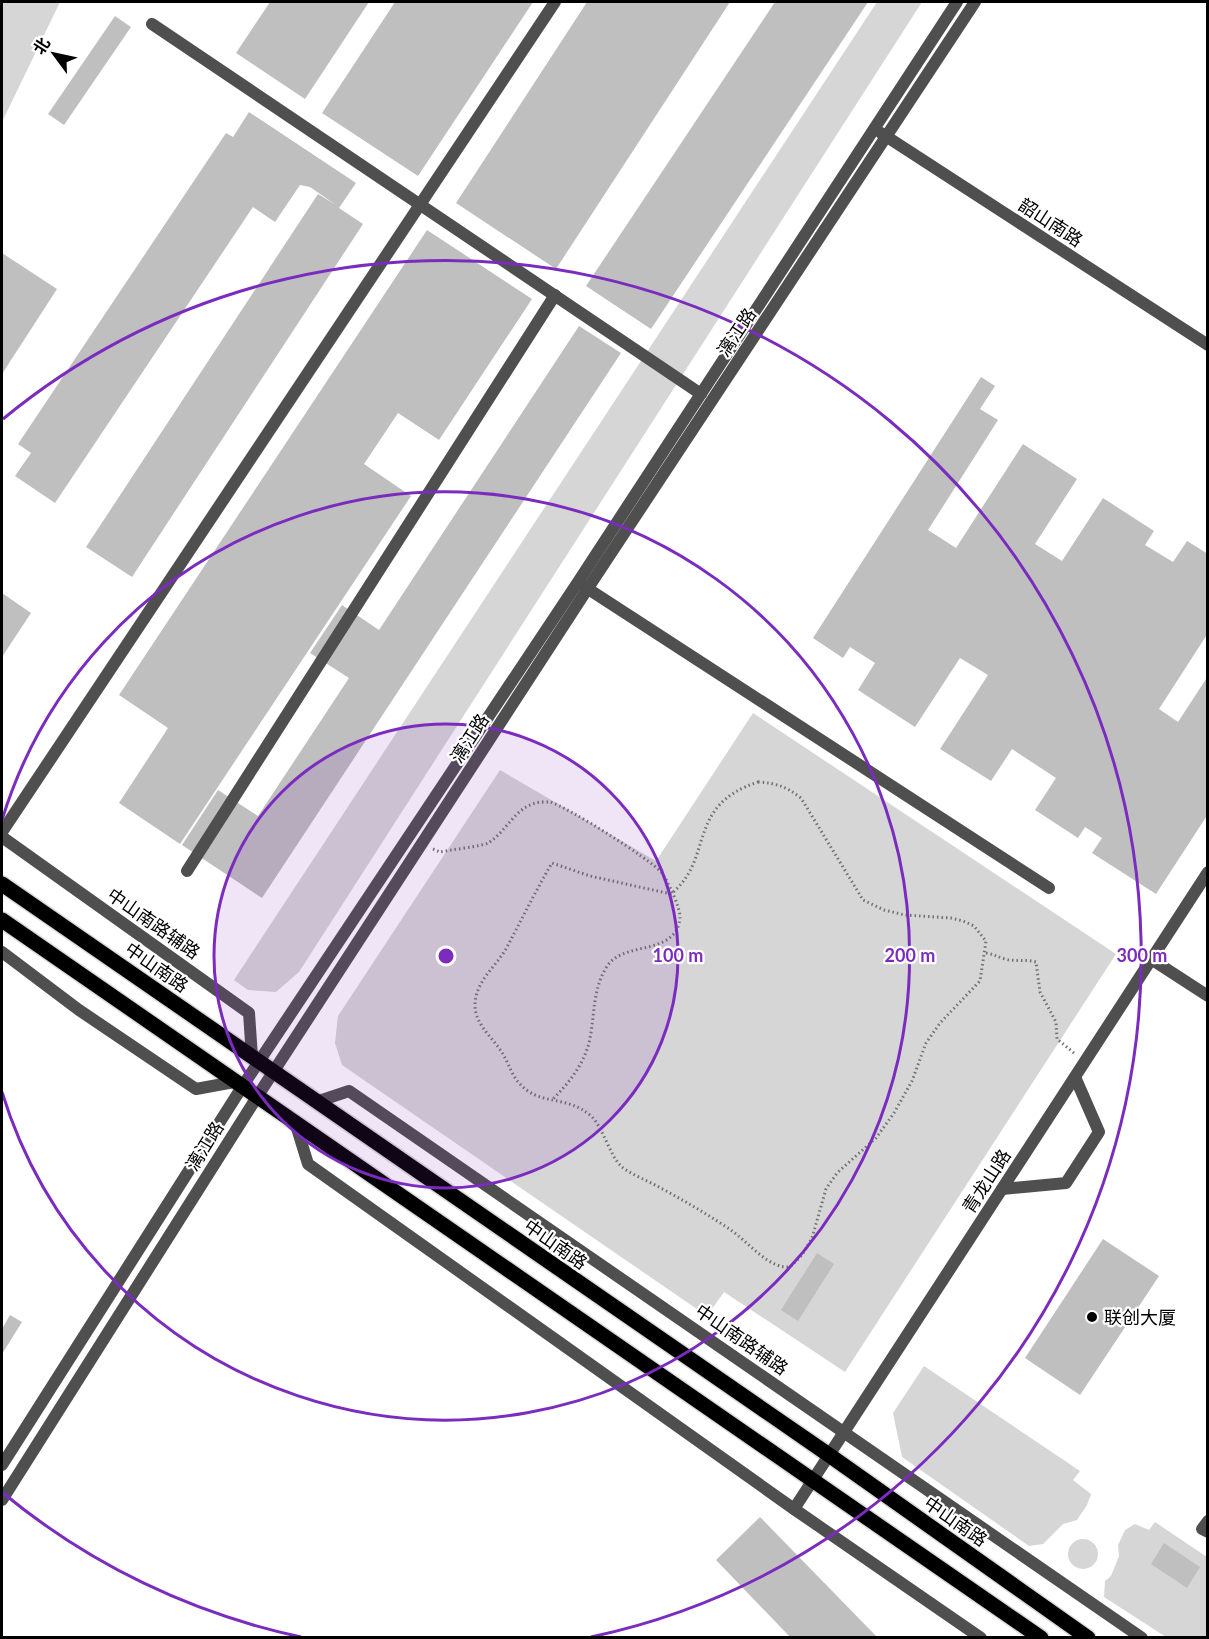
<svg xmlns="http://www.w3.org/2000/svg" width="1209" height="1639" viewBox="0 0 1209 1639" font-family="Lato,'Noto Sans SC',sans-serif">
  <rect width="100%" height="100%" fill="#fff"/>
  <g fill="#d6d6d6">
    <path d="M 2,2 L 60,2 L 2,122 Z"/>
    <path d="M 877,2 L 922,2 L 299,972 L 276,992 L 248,990 L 234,980 Z"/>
    <path d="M 753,713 L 1116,954 L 845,1372 L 724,1292 L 707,1316 L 342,1065 L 335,1043 L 338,1016 L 500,770 L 656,861 Z"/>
    <path d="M 924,1366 L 1080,1471 L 1073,1480 L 1091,1494 L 1087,1505 L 1077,1520 L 1063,1524 L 1043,1544 L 1029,1546 L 902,1457 L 893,1413 Z"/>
    <path d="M 1155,1522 L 1207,1557 L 1207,1637 L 1166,1637 L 1104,1597 L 1105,1581 L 1111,1576 L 1119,1556 L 1118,1545 L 1125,1530 L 1135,1524 L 1149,1530 Z"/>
    <circle cx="1083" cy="1554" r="15"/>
  </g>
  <g fill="#bfbfbf">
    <path d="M 270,2 L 369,2 L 305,99 L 236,53 Z"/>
    <path d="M 395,2 L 533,2 L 418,176 L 322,113 Z"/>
    <path d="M 587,2 L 730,2 L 556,269 L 456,203 Z"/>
    <path d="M 775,2 L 868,2 L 651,329 L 586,286 Z"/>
    <path d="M 115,16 L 131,27 L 64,125 L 48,114 Z"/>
    <path d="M 249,112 L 356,183 L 339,208 L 363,224 L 132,577 L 86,547 L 318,194 L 336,205 L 310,187 L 300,185 L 275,222 L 253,207 L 55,503 L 15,476 L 31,453 L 18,444 L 226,133 L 233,137 Z"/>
    <path d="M 427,230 L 532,299 L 439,440 L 398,413 L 364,464 L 411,496 L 180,844 L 119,803 L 168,728 L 119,695 Z"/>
    <path d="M 2,253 L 57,289 L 2,374 Z"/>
    <path d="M 579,326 L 621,353 L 262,898 L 182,845 L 218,790 L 258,816 L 349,678 L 310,653 L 342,605 L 379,630 Z"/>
    <path d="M 981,377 L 995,386 L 980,409 L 998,420 L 928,530 L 956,548 L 1023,444 L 1077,479 L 1035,544 L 1062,561 L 1103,498 L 1154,531 L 1145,545 L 1173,562 L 1187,541 L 1208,554 L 1208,633 L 1159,709 L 1178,722 L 1208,676 L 1208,814 L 1156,894 L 1092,853 L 1102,838 L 1085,827 L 1078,838 L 1035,810 L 1056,778 L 1012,749 L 991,781 L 940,749 L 988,675 L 960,658 L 915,727 L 858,690 L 875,663 L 850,647 L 843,658 L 813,638 Z"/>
    <path d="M 2,593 L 31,613 L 2,657 Z"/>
    <path d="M 1103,1239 L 1159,1276 L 1080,1395 L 1025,1358 Z"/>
    <path d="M 817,1253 L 834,1264 L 798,1321 L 781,1310 Z"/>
    <path d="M 10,1315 L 22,1322 L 2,1354 L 2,1329 Z"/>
    <path d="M 760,1517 L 878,1638 L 791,1638 L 716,1560 Z"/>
    <path d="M 1164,1543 L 1200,1567 L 1187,1588 L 1151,1564 Z"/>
  </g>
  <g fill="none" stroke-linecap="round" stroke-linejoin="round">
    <g stroke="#dbdbdb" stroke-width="18">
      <g id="primary">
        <path d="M 2,884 L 829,1455 L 1088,1638"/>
        <path d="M 2,920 L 1041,1638"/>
      </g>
    </g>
    <g stroke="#717171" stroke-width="3" stroke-dasharray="1.5 3" stroke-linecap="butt">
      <path d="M 758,782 C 776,783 787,787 801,798 L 863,900 L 884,910 L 905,915 L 951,918 L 963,921 L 974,926 L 986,941 L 980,981 L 940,1023 L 926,1043 L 912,1081 L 894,1113 L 876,1138 L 837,1173 L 826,1189 L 812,1238 L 802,1255 L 790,1267 C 769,1269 749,1243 731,1230 C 707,1214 683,1200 657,1186 C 648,1181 628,1173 621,1166 C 610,1156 603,1127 591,1116 C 566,1094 540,1107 519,1083 C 511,1074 508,1061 501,1051 C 491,1036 475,1024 475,1005 C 475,981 497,966 507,947 C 522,919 536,890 552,863 L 590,876 L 671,894 C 715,858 685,806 758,782 Z"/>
      <path d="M 433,849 L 440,852 C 449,850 483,846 488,843 C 508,831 515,805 541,802 C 542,802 549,802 550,802 C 566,806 650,859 661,872 C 667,879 681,909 680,918 C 680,921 678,928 676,931 C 661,954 620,943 606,968 C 592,991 595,1017 589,1043 C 583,1065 569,1083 553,1099"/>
      <path d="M 986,953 C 993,954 998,957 1005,959 C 1015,962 1026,959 1036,962 L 1040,992 L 1056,1022 L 1057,1039 L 1074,1053"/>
    </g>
    <g stroke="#4f4f4f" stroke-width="12">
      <path d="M 152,24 L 701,394"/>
      <path d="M 579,583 L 1049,888"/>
      <path d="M 2,832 L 555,2"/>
      <path d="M 2,837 L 249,1013 L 252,1057"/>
      <path d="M 187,871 L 555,295"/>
      <path d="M 2,952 L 79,1010 L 196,1089 L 234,1082"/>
      <path d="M 316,1102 L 349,1091 L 1142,1638"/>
      <path d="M 296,1125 L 308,1164 L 794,1509 L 981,1638"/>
      <path d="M 1002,1189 L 1066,1183 L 1099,1132 L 1075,1077"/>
      <path d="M 1208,1521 L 1202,1529 L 1208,1532"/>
    </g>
    <g stroke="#4f4f4f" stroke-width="12">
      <path d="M 881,133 L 1208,345"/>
      <path d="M 1151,959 L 1208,996"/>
      <path d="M 2,1465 L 242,1087 L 578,582 L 957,2"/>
      <path d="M 2,1500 L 257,1097 L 588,588 L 975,2"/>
      <path d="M 794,1509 L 1208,872"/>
    </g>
    <use href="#primary" stroke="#000" stroke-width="15"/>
  </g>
  <circle cx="446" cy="956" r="232" fill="#7b2cbf" fill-opacity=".12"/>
  <g fill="none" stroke="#7b2cbf" stroke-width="3">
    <circle cx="446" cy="956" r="232"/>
    <path d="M2 820A464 464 0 1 1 2 1092"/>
    <path d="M301 1637A696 696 0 0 1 3 1493M3 419A696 696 0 1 1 591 1637"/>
  </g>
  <circle fill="#000" stroke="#fff" stroke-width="2" cx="1092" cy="1317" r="6"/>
  <g text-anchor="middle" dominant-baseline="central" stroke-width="4.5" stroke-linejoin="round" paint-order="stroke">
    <g font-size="18" fill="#000" stroke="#fff">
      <text transform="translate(1051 222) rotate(33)">韶山南路</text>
      <text transform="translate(736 332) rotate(-56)">漓江路</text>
      <text transform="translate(469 738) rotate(-57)">漓江路</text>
      <text transform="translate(154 923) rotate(35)">中山南路辅路</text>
      <text transform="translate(157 967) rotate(35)">中山南路</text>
      <text transform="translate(204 1146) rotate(-58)">漓江路</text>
      <text transform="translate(986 1181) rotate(-57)">青龙山路</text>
      <text transform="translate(556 1244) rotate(35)">中山南路</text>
      <text transform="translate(742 1339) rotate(35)">中山南路辅路</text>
      <text transform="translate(956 1521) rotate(35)">中山南路</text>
    </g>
    <g font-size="18" fill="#000" stroke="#fff" text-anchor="start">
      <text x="1104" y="1317">联创大厦</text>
    </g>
  </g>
  <circle cx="446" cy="956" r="9" fill="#7b2cbf" stroke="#fff" stroke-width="3"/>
  <g font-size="18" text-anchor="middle" font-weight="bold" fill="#7b2cbf" stroke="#fff" stroke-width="4.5" stroke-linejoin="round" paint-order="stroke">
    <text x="678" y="962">100 m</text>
    <text x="910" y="962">200 m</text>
    <text x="1142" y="962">300 m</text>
  </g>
  <rect width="1209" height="1639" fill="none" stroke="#000000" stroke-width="6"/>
  <g transform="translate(54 54) rotate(303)" stroke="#ffffff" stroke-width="4.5" paint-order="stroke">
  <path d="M0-4.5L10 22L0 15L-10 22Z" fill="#000000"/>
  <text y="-9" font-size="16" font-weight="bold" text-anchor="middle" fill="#000000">北</text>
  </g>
</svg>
